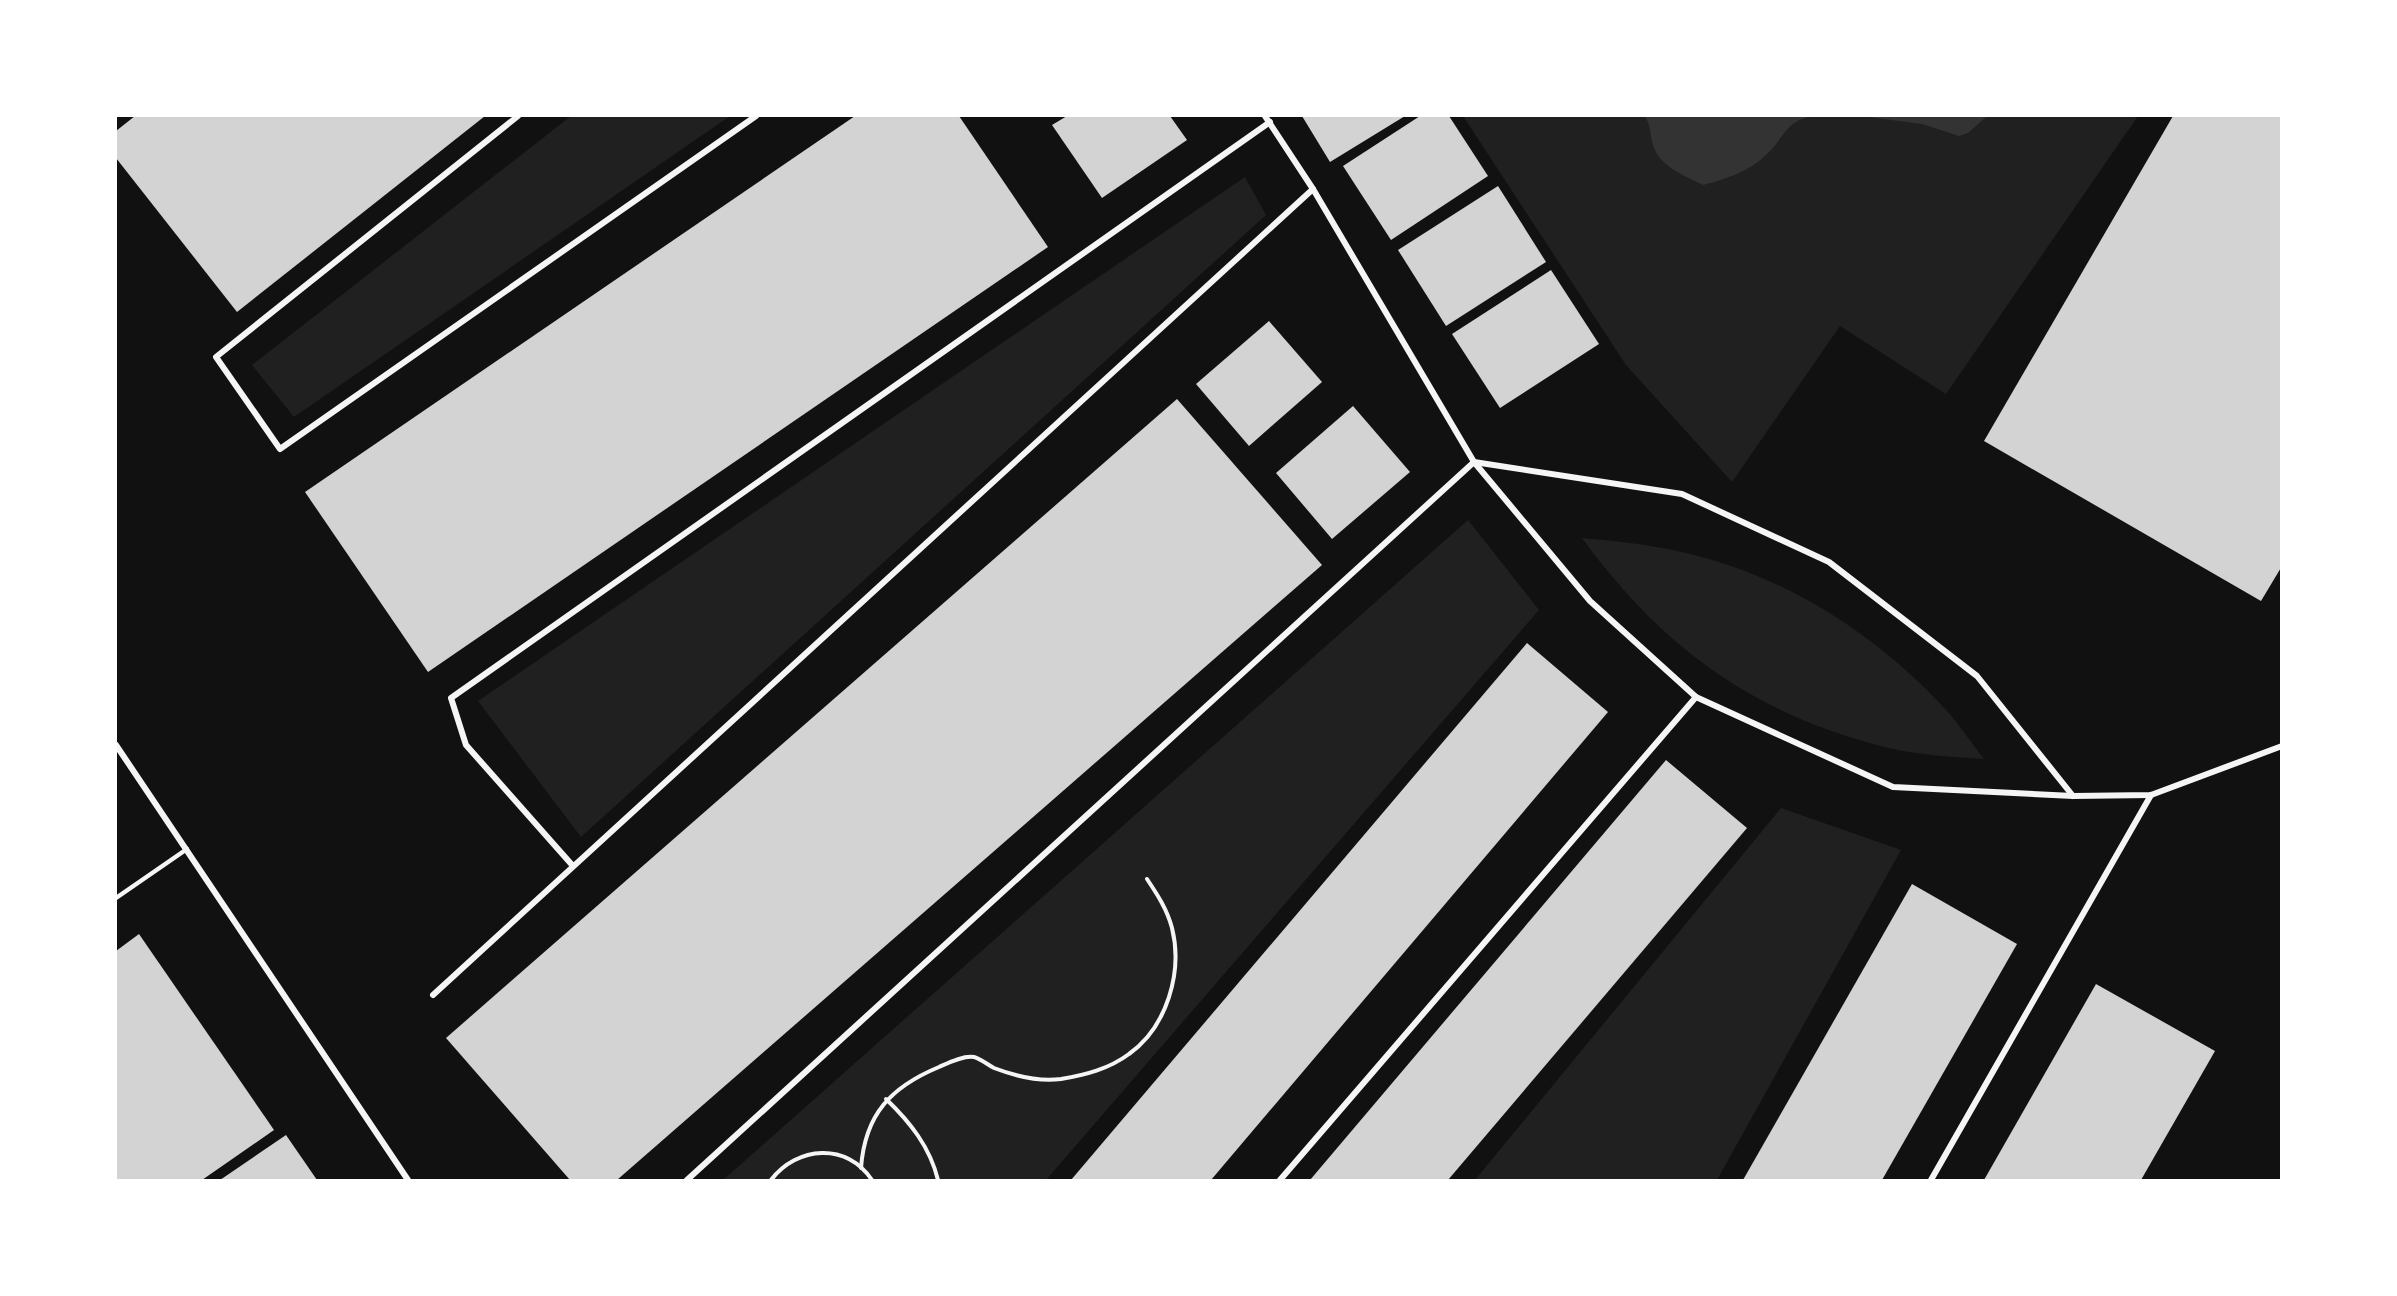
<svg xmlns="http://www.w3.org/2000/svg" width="2397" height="1296" viewBox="0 0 2397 1296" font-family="'Playfair Display',serif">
  <rect width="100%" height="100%" fill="#111"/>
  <g fill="#202020">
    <path d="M 571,116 L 730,116 L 294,417 L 252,365 Z"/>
    <path d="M 1463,116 L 2138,116 L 1946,394 L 1840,326 L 1732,482 L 1626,365 Z"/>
    <path d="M 1245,177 L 1266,215 L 581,837 L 478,701 Z"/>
    <path d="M 1468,520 L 1539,610 L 1046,1180 L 723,1180 Z"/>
    <path d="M 1582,538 C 1614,541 1646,544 1677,551 C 1782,573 1877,634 1948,712 C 1961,727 1972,744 1984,759 C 1952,757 1920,755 1889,748 C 1755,715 1663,649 1582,538 Z"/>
    <path d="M 1781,808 L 1901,850 L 1717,1180 L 1475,1180 Z"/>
  </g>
  <g fill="#333">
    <path d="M 1645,116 L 1814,116 C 1785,120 1785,138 1766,155 C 1748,172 1726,179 1703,185 C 1686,176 1662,168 1654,148 C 1650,137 1651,126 1645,116 Z"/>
    <path d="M 1861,116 L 1987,116 L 1968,133 L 1959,136 L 1922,124 Z"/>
  </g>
  <g fill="#d3d3d3">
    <path d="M 135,116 L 485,116 L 237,312 L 116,158 L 116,131 Z"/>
    <path d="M 855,116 L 959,116 L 1048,247 L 428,672 L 305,492 Z"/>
    <path d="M 1067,116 L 1170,116 L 1187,140 L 1102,198 L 1052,125 Z"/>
    <path d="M 1302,116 L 1405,116 L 1330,162 Z"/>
    <path d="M 1420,116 L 1449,116 L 1488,176 L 1391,240 L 1343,166 Z"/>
    <path d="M 2173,116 L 2282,116 L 2282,566 L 2261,601 L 1984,441 Z"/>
    <path d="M 1498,186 L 1546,262 L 1446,326 L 1398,250 Z"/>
    <path d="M 1551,270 L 1599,344 L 1500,408 L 1452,334 Z"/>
    <path d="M 1269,321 L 1322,382 L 1249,446 L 1196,384 Z"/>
    <path d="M 1177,399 L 1322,565 L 617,1180 L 570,1180 L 446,1038 Z"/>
    <path d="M 1353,406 L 1410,472 L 1332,539 L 1276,473 Z"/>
    <path d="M 1527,643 L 1608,712 L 1211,1180 L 1071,1180 Z"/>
    <path d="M 1666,760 L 1747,828 L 1448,1180 L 1310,1180 Z"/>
    <path d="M 1912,884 L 2017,944 L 1882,1180 L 1743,1180 Z"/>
    <path d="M 139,934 L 274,1130 L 202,1180 L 116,1180 L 116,951 Z"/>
    <path d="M 2096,984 L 2215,1051 L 2141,1180 L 1984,1180 Z"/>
    <path d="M 286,1135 L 317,1180 L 220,1180 Z"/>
  </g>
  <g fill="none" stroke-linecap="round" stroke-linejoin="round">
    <g stroke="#f5f5f5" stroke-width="4">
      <path d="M 886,1099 C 910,1122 930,1147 938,1180"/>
      <path d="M 861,1168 C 865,1114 891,1087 939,1067 C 948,1063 964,1055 974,1057 C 981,1059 988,1065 994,1068 C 1015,1076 1039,1082 1061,1079 C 1085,1075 1109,1069 1129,1054 C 1167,1027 1183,972 1172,928 C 1167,909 1157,894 1147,879"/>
      <path d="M 771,1180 C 797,1146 847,1142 872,1180"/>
    </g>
    <path stroke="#f5f5f5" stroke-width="4.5" d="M 116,898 L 187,849"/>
    <g stroke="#f5f5f5" stroke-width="6">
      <path d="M 518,116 L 216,357 L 280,449 L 756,116"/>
      <path d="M 1265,116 L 1313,189 L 1474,462 L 1590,601 L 1696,697 L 1893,787 L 2073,796 L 2151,795 L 2282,746"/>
      <path d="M 116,745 L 408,1180"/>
      <path d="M 573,866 L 466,745 L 451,698 L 1270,122"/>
      <path d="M 433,995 L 1313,189"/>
      <path d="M 687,1180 L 1474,462 L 1682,494 L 1829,562 L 1977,676 L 2073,796"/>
      <path d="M 1280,1180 L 1696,697"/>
      <path d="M 1931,1180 L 2151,795"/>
    </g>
  </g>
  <rect width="2397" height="1296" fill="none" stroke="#ffffff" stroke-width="234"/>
</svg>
